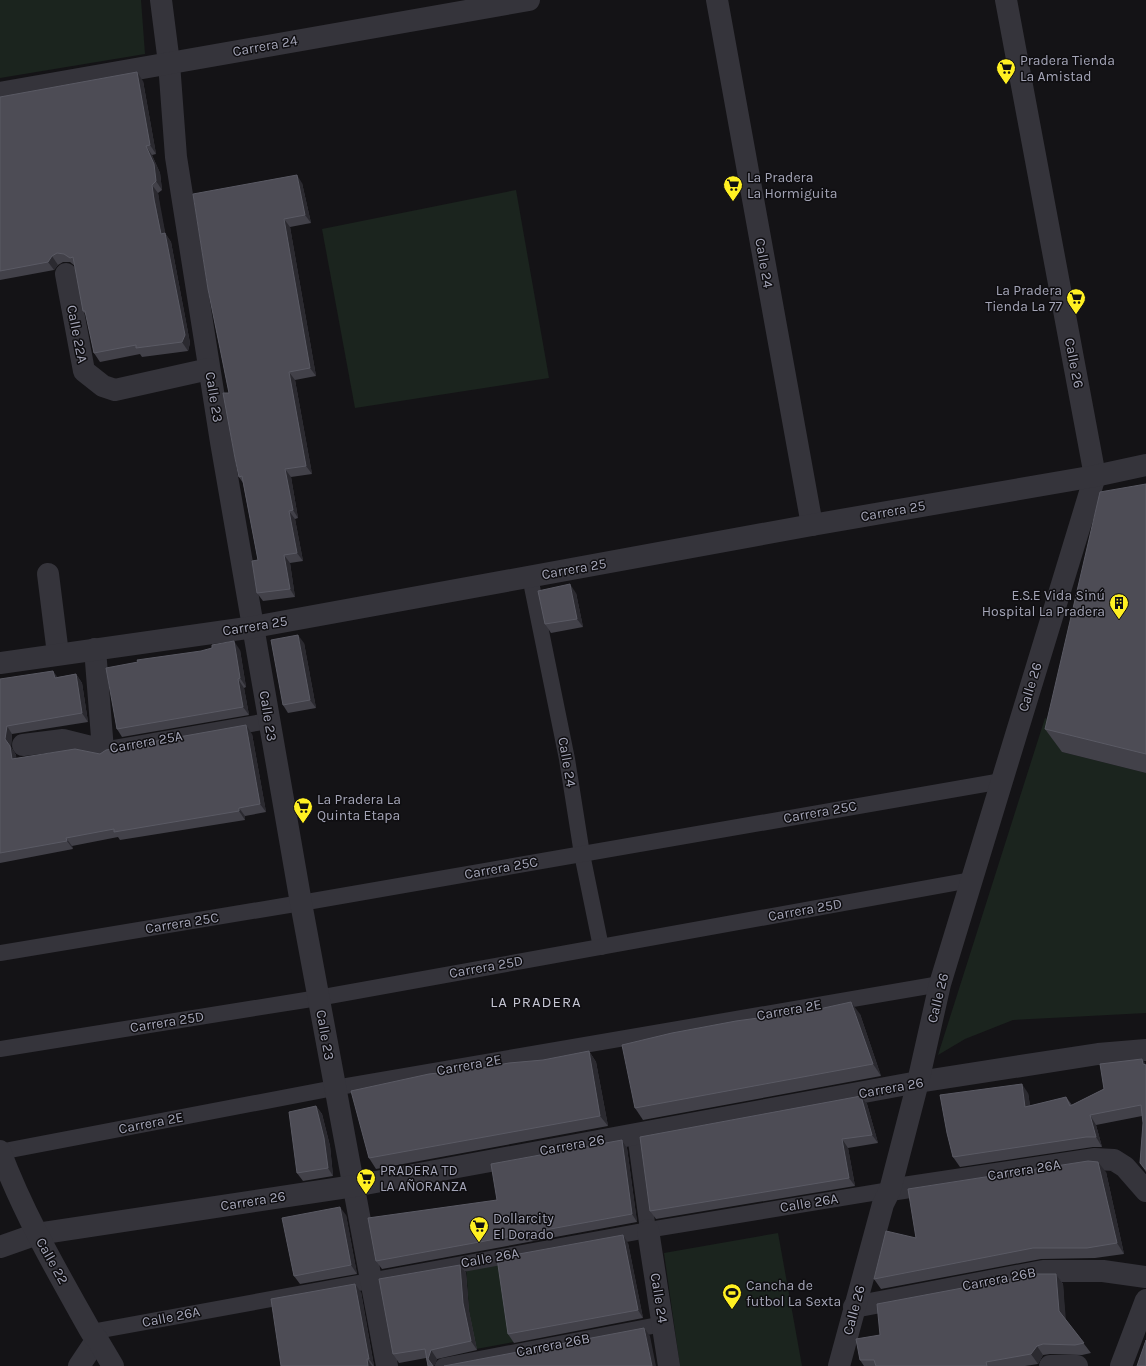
<svg xmlns="http://www.w3.org/2000/svg" width="1146" height="1366" viewBox="0 0 1146 1366" font-family="Karla,sans-serif">
  <rect width="100%" height="100%" fill="#141316"/>
  <g fill="#1b241e">
    <path d="M 0,0 L 141,0 L 145,54 L 0,78 Z"/>
    <path d="M 516,190 L 549,378 L 355,408 L 322,229 Z"/>
    <path d="M 1045,718 L 1068,725 L 1062,752 L 1146,773 L 1146,1013 L 1013,1020 L 965,1039 L 938,1055 Z"/>
    <path d="M 778,1233 L 802,1366 L 680,1366 L 664,1253 Z"/>
    <path d="M 502,1260 L 514,1342 L 476,1349 L 469,1311 L 466,1264 Z"/>
  </g>
  <g fill="none" stroke-linecap="round" stroke-linejoin="round">
    <g stroke="#35343b" stroke-width="16">
      <path d="M 530,577 L 567,759 L 582,854 L 601,947"/>
      <path d="M 103,750 L 268,721"/>
      <path d="M 0,953 L 301,903 L 1002,781"/>
      <path d="M 0,1049 L 318,998 L 971,880"/>
      <path d="M 635,1134 L 648,1230"/>
      <path d="M 0,1152 L 334,1088 L 940,984"/>
      <path d="M 91,1332 L 648,1230 L 890,1190"/>
      <path d="M 443,1366 L 663,1324"/>
    </g>
    <g stroke="#35343b" stroke-width="22">
      <path d="M 161,0 L 169,63 L 176,157 L 221,442 L 301,903 L 387,1366"/>
      <path d="M 717,0 L 812,525"/>
      <path d="M 0,93 L 529,0"/>
      <path d="M 66,274 L 84,371 L 103,386 L 115,390 L 209,369"/>
      <path d="M 48,574 L 58,654"/>
      <path d="M 23,745 L 63,740 L 103,750 L 95,649"/>
      <path d="M 890,1190 L 1095,1159 L 1114,1160 L 1125,1167 L 1146,1191"/>
      <path d="M 648,1230 L 669,1366"/>
      <path d="M 0,1247 L 37,1234 L 354,1186 L 918,1082 L 1098,1054 L 1146,1050"/>
      <path d="M 854,1307 L 1043,1271 L 1103,1271 L 1146,1277"/>
      <path d="M 79,1366 L 97,1339"/>
      <path d="M 839,1366 L 883,1204 L 890,1190 L 918,1082 L 940,984 L 1095,476 L 1006,0"/>
      <path d="M 1050,1366 L 1077,1366"/>
    </g>
    <g stroke="#35343b" stroke-width="22">
      <path d="M 0,663 L 254,627 L 812,525 L 1095,476 L 1146,465"/>
      <path d="M 0,1151 C 24,1215 58,1273 91,1332 L 97,1339 L 113,1366"/>
      <path d="M 1121,1366 L 1146,1300"/>
    </g>
  </g>
  <g fill="#424149">
    <path d="M 143,81 L 156,154 L 152,155 L 160,173 L 162,190 L 158,193 L 160,208 L 165,233 L 171,242 L 190,343 L 188,351 L 142,357 L 140,354 L 100,362 L 94,353 L 87,316 L 83,311 L 75,266 L 70,262 L 63,262 L 58,265 L 54,270 L 0,280 L 0,97 Z"/>
    <path d="M 302,183 L 311,223 L 290,227 L 316,376 L 295,380 L 312,474 L 291,477 L 298,518 L 295,519 L 303,561 L 290,563 L 295,597 L 263,601 L 257,593 L 258,560 L 243,483 L 239,477 L 229,393 L 208,289 Z"/>
    <path d="M 1146,484 L 1146,773 L 1062,752 L 1045,729 Z"/>
    <path d="M 576,593 L 583,627 L 551,633 L 545,624 Z"/>
    <path d="M 304,643 L 316,708 L 288,713 L 283,705 Z"/>
    <path d="M 240,650 L 246,687 L 244,688 L 249,715 L 122,737 L 117,729 Z"/>
    <path d="M 76,674 L 82,683 L 88,722 L 12,734 L 11,747 L 16,755 L 16,758 L 100,754 L 252,734 L 266,812 L 245,816 L 245,820 L 120,840 L 118,837 L 72,846 L 73,849 L 0,863 L 0,679 L 58,677 Z"/>
    <path d="M 860,1014 L 881,1076 L 643,1120 L 635,1108 Z"/>
    <path d="M 589,1051 L 596,1062 L 608,1126 L 376,1169 L 369,1158 L 476,1069 L 543,1060 Z"/>
    <path d="M 1142,1059 L 1146,1065 L 1146,1172 L 1140,1163 L 1143,1123 L 1142,1116 L 1096,1125 L 1102,1147 L 1093,1147 L 960,1167 L 953,1157 L 1028,1093 L 1030,1106 L 1066,1097 L 1072,1105 L 1104,1089 Z"/>
    <path d="M 861,1096 L 867,1104 L 878,1143 L 848,1148 L 855,1186 L 656,1219 L 650,1211 Z"/>
    <path d="M 316,1106 L 322,1114 L 330,1146 L 333,1176 L 303,1181 L 297,1173 Z"/>
    <path d="M 622,1140 L 627,1148 L 637,1222 L 382,1269 L 376,1261 L 497,1200 Z"/>
    <path d="M 1106,1172 L 1124,1254 L 1095,1258 L 1041,1259 L 881,1289 L 874,1279 L 916,1238 Z"/>
    <path d="M 346,1215 L 357,1274 L 300,1284 L 294,1276 Z"/>
    <path d="M 628,1243 L 643,1318 L 514,1343 L 508,1334 Z"/>
    <path d="M 460,1265 L 466,1273 L 469,1311 L 477,1350 L 437,1359 L 434,1366 L 428,1366 L 426,1358 L 399,1363 L 393,1354 Z"/>
    <path d="M 1056,1274 L 1063,1284 L 1065,1319 L 1091,1353 L 1082,1355 L 1050,1354 L 1043,1355 L 1038,1364 L 1025,1366 L 864,1366 L 860,1360 L 880,1335 Z"/>
    <path d="M 361,1292 L 374,1366 L 281,1366 Z"/>
  </g>
  <g fill="#2b2a30">
    <path d="M 137,72 L 143,81 L 156,154 L 150,145 Z"/>
    <path d="M 146,146 L 152,155 L 160,173 L 162,190 L 156,181 Z"/>
    <path d="M 297,175 L 302,183 L 311,223 L 305,215 Z"/>
    <path d="M 152,185 L 158,193 L 167,242 L 161,234 Z"/>
    <path d="M 284,219 L 290,227 L 316,376 L 310,368 Z"/>
    <path d="M 165,233 L 171,242 L 190,343 L 188,351 L 182,342 Z"/>
    <path d="M 52,256 L 58,265 L 54,270 L 48,262 Z"/>
    <path d="M 289,372 L 295,380 L 312,474 L 306,466 Z"/>
    <path d="M 285,469 L 291,477 L 298,518 L 293,510 Z"/>
    <path d="M 289,511 L 295,519 L 303,561 L 297,553 Z"/>
    <path d="M 284,555 L 290,563 L 295,597 L 290,589 Z"/>
    <path d="M 570,584 L 576,593 L 583,627 L 577,619 Z"/>
    <path d="M 298,635 L 304,643 L 316,708 L 310,700 Z"/>
    <path d="M 234,641 L 240,650 L 246,687 L 240,678 Z"/>
    <path d="M 53,671 L 59,679 L 55,678 Z"/>
    <path d="M 76,674 L 82,683 L 88,722 L 82,713 Z"/>
    <path d="M 238,679 L 244,688 L 249,715 L 243,707 Z"/>
    <path d="M 246,725 L 252,734 L 266,812 L 260,804 Z"/>
    <path d="M 7,726 L 12,734 L 11,747 L 16,755 L 18,767 L 12,759 L 5,739 Z"/>
    <path d="M 239,808 L 245,816 L 245,820 L 239,811 Z"/>
    <path d="M 66,838 L 72,846 L 73,849 L 67,841 Z"/>
    <path d="M 851,1002 L 860,1014 L 881,1076 L 873,1064 Z"/>
    <path d="M 589,1051 L 596,1062 L 608,1126 L 600,1116 Z"/>
    <path d="M 1142,1059 L 1146,1065 L 1143,1064 Z"/>
    <path d="M 1022,1084 L 1028,1093 L 1032,1116 L 1025,1107 Z"/>
    <path d="M 861,1096 L 867,1104 L 878,1143 L 872,1135 Z"/>
    <path d="M 316,1106 L 322,1114 L 330,1146 L 333,1176 L 328,1168 Z"/>
    <path d="M 1090,1115 L 1096,1125 L 1102,1147 L 1096,1137 Z"/>
    <path d="M 842,1139 L 848,1148 L 855,1186 L 849,1178 Z"/>
    <path d="M 622,1140 L 627,1148 L 637,1222 L 632,1214 Z"/>
    <path d="M 1098,1162 L 1106,1172 L 1124,1254 L 1117,1243 Z"/>
    <path d="M 340,1207 L 346,1215 L 357,1274 L 351,1265 Z"/>
    <path d="M 623,1235 L 628,1243 L 643,1318 L 638,1310 Z"/>
    <path d="M 460,1265 L 466,1273 L 469,1311 L 477,1350 L 471,1341 L 463,1303 Z"/>
    <path d="M 1056,1274 L 1063,1284 L 1066,1321 L 1059,1311 Z"/>
    <path d="M 355,1284 L 361,1292 L 374,1366 L 369,1359 Z"/>
    <path d="M 644,1328 L 650,1336 L 656,1366 L 652,1366 Z"/>
    <path d="M 1037,1346 L 1043,1355 L 1038,1364 L 1031,1354 Z"/>
    <path d="M 431,1350 L 437,1359 L 434,1366 L 433,1366 L 428,1359 Z"/>
    <path d="M 367,1359 L 372,1366 L 368,1366 Z"/>
  </g>
  <g fill="#4d4c55" stroke="#5a5a64">
    <path d="M 137,72 L 150,145 L 146,146 L 154,164 L 156,181 L 152,185 L 154,200 L 161,234 L 165,233 L 185,335 L 182,342 L 136,348 L 136,345 L 94,353 L 85,311 L 83,311 L 73,257 L 70,258 L 64,254 L 57,253 L 52,256 L 48,262 L 0,271 L 0,97 Z"/>
    <path d="M 297,175 L 305,215 L 284,219 L 310,368 L 289,372 L 306,466 L 285,469 L 293,510 L 289,511 L 297,553 L 284,555 L 290,589 L 257,593 L 252,561 L 258,560 L 242,476 L 239,477 L 235,458 L 223,393 L 229,393 L 208,289 L 193,194 Z"/>
    <path d="M 1146,484 L 1146,754 L 1045,729 L 1100,492 Z"/>
    <path d="M 570,584 L 577,619 L 545,624 L 538,591 Z"/>
    <path d="M 298,635 L 310,700 L 283,705 L 271,640 Z"/>
    <path d="M 234,641 L 240,678 L 238,679 L 243,707 L 117,729 L 106,668 L 138,662 L 137,660 L 201,651 L 212,648 L 212,645 Z"/>
    <path d="M 53,671 L 55,678 L 76,674 L 82,713 L 7,726 L 5,739 L 10,746 L 12,759 L 75,749 L 100,754 L 106,750 L 246,725 L 260,804 L 239,808 L 239,811 L 114,832 L 114,829 L 66,838 L 67,841 L 0,853 L 0,679 Z"/>
    <path d="M 851,1002 L 873,1064 L 635,1108 L 622,1045 L 672,1033 L 736,1021 L 810,1011 Z"/>
    <path d="M 589,1051 L 600,1116 L 369,1158 L 351,1091 L 429,1074 L 476,1069 L 509,1063 L 543,1060 Z"/>
    <path d="M 1142,1059 L 1143,1064 L 1146,1065 L 1146,1169 L 1145,1169 L 1140,1163 L 1143,1123 L 1141,1105 L 1090,1115 L 1096,1137 L 1086,1137 L 953,1157 L 947,1133 L 940,1095 L 1022,1084 L 1025,1107 L 1066,1097 L 1070,1106 L 1104,1089 L 1100,1064 Z"/>
    <path d="M 861,1096 L 872,1135 L 842,1139 L 849,1178 L 650,1211 L 640,1137 Z"/>
    <path d="M 316,1106 L 324,1138 L 328,1168 L 297,1173 L 289,1112 Z"/>
    <path d="M 622,1140 L 632,1214 L 376,1261 L 368,1218 L 497,1200 L 491,1164 Z"/>
    <path d="M 1088,1161 L 1098,1162 L 1117,1243 L 1087,1248 L 1033,1248 L 874,1279 L 886,1231 L 916,1238 L 908,1189 Z"/>
    <path d="M 340,1207 L 351,1265 L 294,1276 L 282,1218 Z"/>
    <path d="M 623,1235 L 638,1310 L 508,1334 L 497,1258 Z"/>
    <path d="M 460,1265 L 463,1303 L 471,1341 L 431,1350 L 428,1359 L 433,1366 L 428,1366 L 425,1349 L 393,1354 L 379,1279 Z"/>
    <path d="M 1037,1274 L 1056,1274 L 1059,1311 L 1084,1343 L 1075,1345 L 1043,1344 L 1037,1346 L 1031,1354 L 986,1362 L 987,1366 L 876,1366 L 874,1360 L 860,1360 L 856,1339 L 880,1335 L 877,1304 Z"/>
    <path d="M 355,1284 L 369,1359 L 367,1359 L 368,1366 L 281,1366 L 271,1299 Z"/>
    <path d="M 644,1328 L 652,1366 L 444,1366 Z"/>
    <path d="M 1146,1340 L 1146,1366 L 1137,1366 Z"/>
  </g>
  <defs>
    <g id="supermarket-pin" transform="scale(1)"><path d="M0 17L-7.5 6A9.5 9.5 0 1 1 7.5 6Z" fill="#fff022" stroke="#0f0e11"/><path d="M-6-5.5h2.5l.6 2H6L4.5 2H-2.5L-4.4-4H-6ZM-1.5 3.2a1.3 1.3 0 1 0 .1 0ZM3 3.2a1.3 1.3 0 1 0 .1 0Z" fill="#111"/></g>
    <g id="building-pin" transform="scale(1)"><path d="M0 17L-7.5 6A9.5 9.5 0 1 1 7.5 6Z" fill="#fff022" stroke="#0f0e11"/><path d="M-4-6H4V6H1V3H-1V6H-4ZM-2.5-4.3h1.7v1.8h-1.7ZM.8-4.3h1.7v1.8H.8ZM-2.5-1h1.7V.8h-1.7ZM.8-1h1.7V.8H.8Z" fill="#111"/></g>
    <g id="stadium-pin" transform="scale(1)"><path d="M0 17L-7.5 6A9.5 9.5 0 1 1 7.5 6Z" fill="#fff022" stroke="#0f0e11"/><path d="M0-5a6.5 5 0 1 0 0 10a6.5 5 0 1 0 0-10ZM-3.5-1.8h7v3.6h-7Z" fill="#111"/></g>
  </defs>
  <g fill-rule="evenodd">
    <use href="#supermarket-pin" x="1006" y="68"/>
    <use href="#supermarket-pin" x="733" y="185"/>
    <use href="#supermarket-pin" x="1076" y="298"/>
    <use href="#building-pin" x="1119" y="603"/>
    <use href="#supermarket-pin" x="303" y="807"/>
    <use href="#supermarket-pin" x="366" y="1178"/>
    <use href="#supermarket-pin" x="479" y="1226"/>
    <use href="#stadium-pin" x="732" y="1293"/>
  </g>
  <g text-anchor="middle" dominant-baseline="central" stroke-width="3" stroke-linejoin="round" paint-order="stroke">
    <g font-size="14" fill="#a4a5b7" stroke="#0f0e11">
      <text transform="translate(265 46) rotate(-10)">Carrera 24</text>
      <text transform="translate(764 263) rotate(80)">Calle 24</text>
      <text transform="translate(77 334) rotate(79)">Calle 22A</text>
      <text transform="translate(1074 363) rotate(79)">Calle 26</text>
      <text transform="translate(214 397) rotate(81)">Calle 23</text>
      <text transform="translate(893 511) rotate(-10)">Carrera 25</text>
      <text transform="translate(574 569) rotate(-10)">Carrera 25</text>
      <text transform="translate(255 626) rotate(-9)">Carrera 25</text>
      <text transform="translate(1030 687) rotate(-73)">Calle 26</text>
      <text transform="translate(268 716) rotate(81)">Calle 23</text>
      <text transform="translate(146 742) rotate(-10)">Carrera 25A</text>
      <text transform="translate(567 762) rotate(80)">Calle 24</text>
      <text transform="translate(820 812) rotate(-10)">Carrera 25C</text>
      <text transform="translate(501 868) rotate(-10)">Carrera 25C</text>
      <text transform="translate(805 910) rotate(-10)">Carrera 25D</text>
      <text transform="translate(182 923) rotate(-9)">Carrera 25C</text>
      <text transform="translate(486 967) rotate(-10)">Carrera 25D</text>
      <text transform="translate(938 998) rotate(-76)">Calle 26</text>
      <text transform="translate(789 1010) rotate(-10)">Carrera 2E</text>
      <text transform="translate(167 1022) rotate(-9)">Carrera 25D</text>
      <text transform="translate(325 1035) rotate(80)">Calle 23</text>
      <text transform="translate(469 1065) rotate(-10)">Carrera 2E</text>
      <text transform="translate(891 1088) rotate(-10)">Carrera 26</text>
      <text transform="translate(151 1123) rotate(-11)">Carrera 2E</text>
      <text transform="translate(572 1145) rotate(-10)">Carrera 26</text>
      <text transform="translate(1024 1170) rotate(-9)">Carrera 26A</text>
      <text transform="translate(253 1201) rotate(-9)">Carrera 26</text>
      <text transform="translate(809 1203) rotate(-9)">Calle 26A</text>
      <text transform="translate(490 1258) rotate(-10)">Calle 26A</text>
      <text transform="translate(52 1261) rotate(61)">Calle 22</text>
      <text transform="translate(999 1279) rotate(-11)">Carrera 26B</text>
      <text transform="translate(659 1298) rotate(81)">Calle 24</text>
      <text transform="translate(854 1310) rotate(-75)">Calle 26</text>
      <text transform="translate(171 1317) rotate(-11)">Calle 26A</text>
      <text transform="translate(553 1345) rotate(-11)">Carrera 26B</text>
    </g>
    <g font-size="14" fill="#a4a5b7" stroke="#0f0e11" text-anchor="start">
      <text x="1020" y="60">Pradera Tienda<tspan x="1020" dy="16">La Amistad</tspan></text>
      <text x="747" y="177">La Pradera<tspan x="747" dy="16">La Hormiguita</tspan></text>
      <text x="1062" y="290" text-anchor="end">La Pradera<tspan x="1062" dy="16">Tienda La 77</tspan></text>
      <text x="1105" y="595" text-anchor="end">E.S.E Vida Sinú<tspan x="1105" dy="16">Hospital La Pradera</tspan></text>
      <text x="317" y="799">La Pradera La<tspan x="317" dy="16">Quinta Etapa</tspan></text>
      <text x="380" y="1170">PRADERA TD<tspan x="380" dy="16">LA AÑORANZA</tspan></text>
      <text x="493" y="1218">Dollarcity<tspan x="493" dy="16">El Dorado</tspan></text>
      <text x="746" y="1285">Cancha de<tspan x="746" dy="16">futbol La Sexta</tspan></text>
    </g>
    <g font-size="15" letter-spacing="1" fill="#c5c5d3" stroke="#0f0e11">
      <text x="536" y="1002">LA PRADERA</text>
    </g>
  </g>
</svg>
